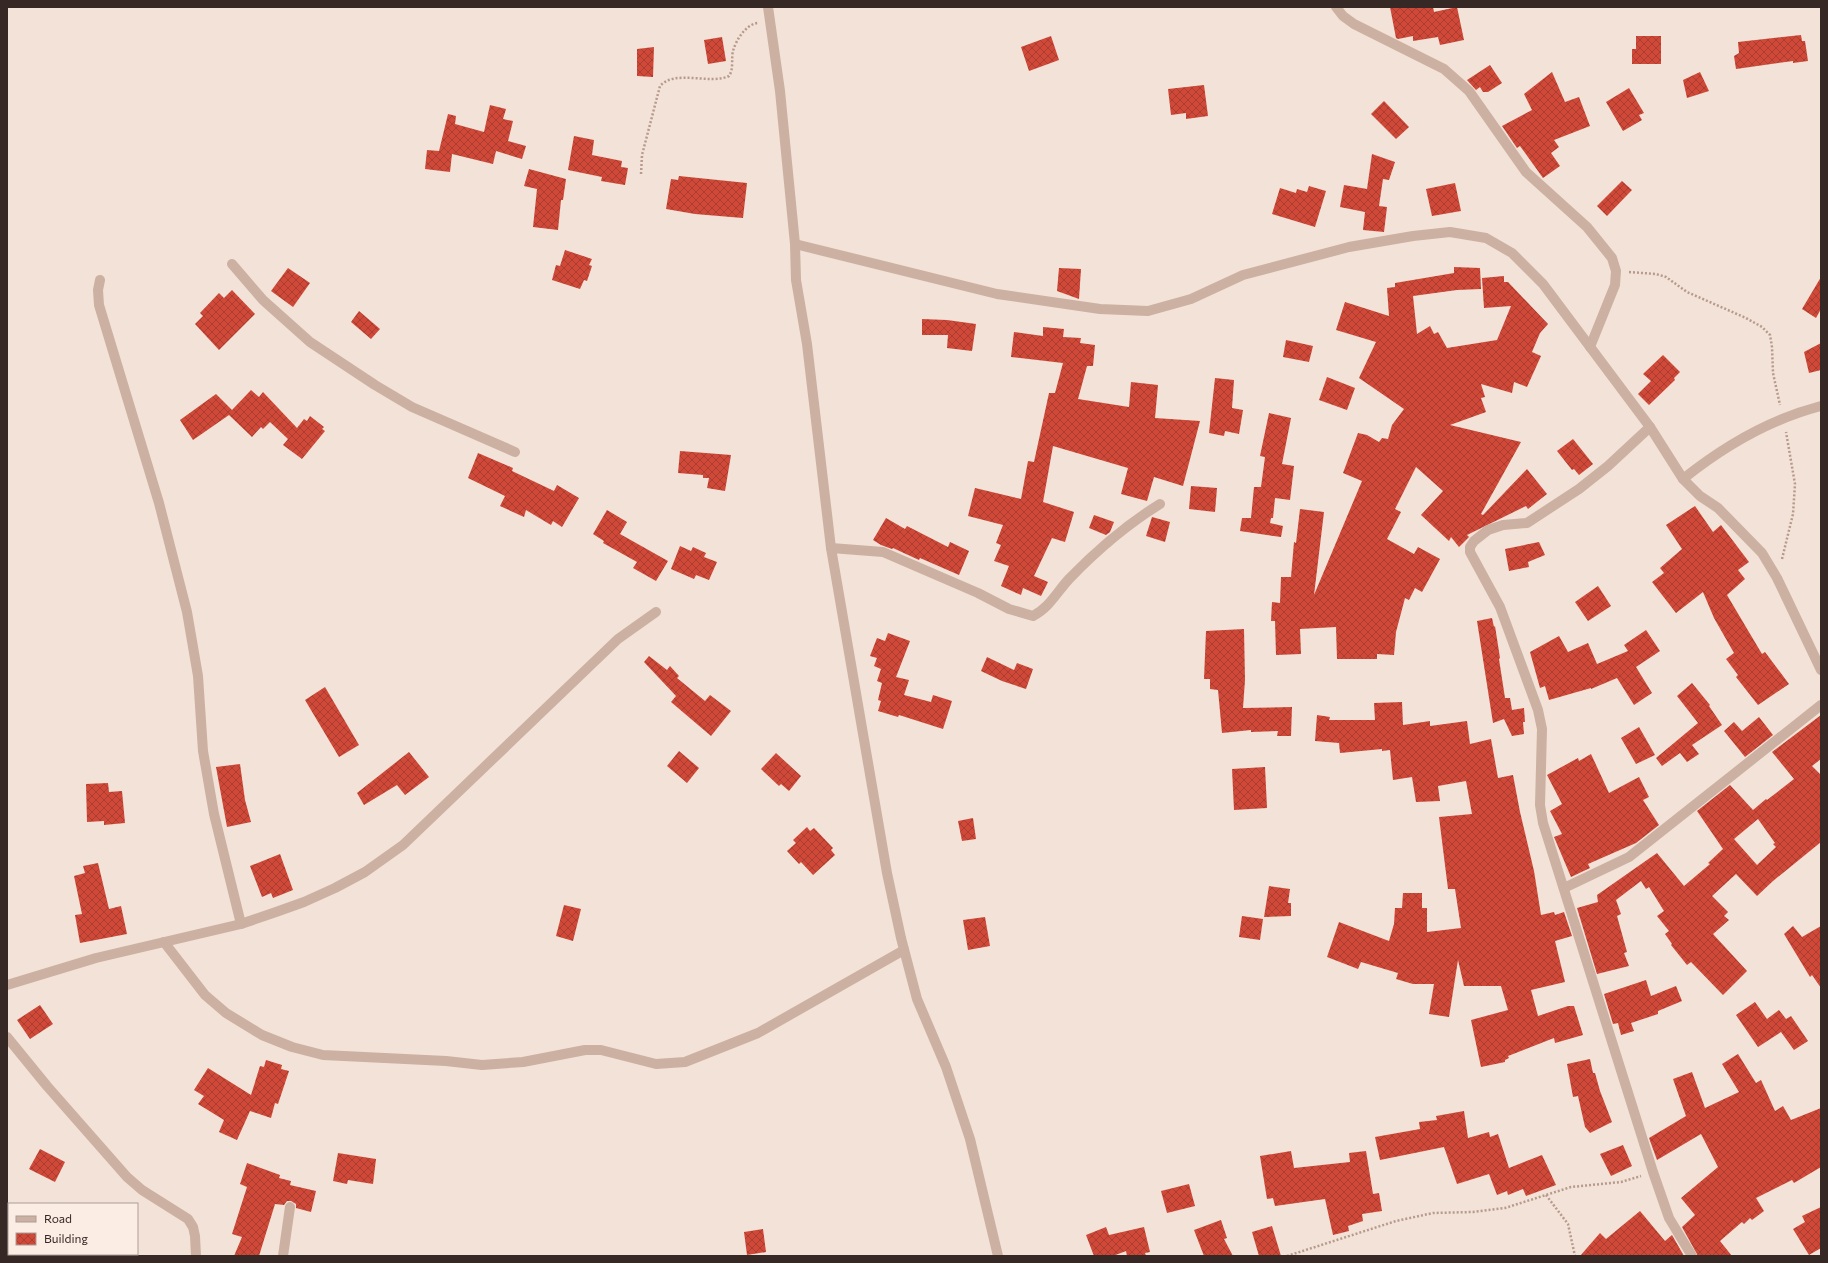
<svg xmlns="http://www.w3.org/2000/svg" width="1828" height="1263" viewBox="0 0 1828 1263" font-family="Commissioner,sans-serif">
  <defs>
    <pattern id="building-cross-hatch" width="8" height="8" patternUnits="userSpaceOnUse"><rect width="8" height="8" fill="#d04938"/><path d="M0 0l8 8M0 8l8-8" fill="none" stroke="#aa3d2f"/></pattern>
  </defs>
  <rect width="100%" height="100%" fill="#f3e2d7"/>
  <g fill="url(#building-cross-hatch)" fill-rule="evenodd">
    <path d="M 1390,7 L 1433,7 L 1434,12 L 1457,7 L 1464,40 L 1440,45 L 1438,37 L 1413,41 L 1413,36 L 1398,39 L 1396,38 Z"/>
    <path d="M 1801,35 L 1802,41 L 1805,41 L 1808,61 L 1793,63 L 1793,61 L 1736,69 L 1734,56 L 1739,53 L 1738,42 Z"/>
    <path d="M 1051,36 L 1059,60 L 1029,71 L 1021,47 Z"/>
    <path d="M 1636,36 L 1661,36 L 1661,64 L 1632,64 L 1632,49 L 1636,49 Z"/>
    <path d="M 722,37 L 726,61 L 708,64 L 704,40 Z"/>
    <path d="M 654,47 L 653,77 L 637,76 L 637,49 Z"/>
    <path d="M 1490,65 L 1502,83 L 1488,92 L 1483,92 L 1480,87 L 1476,90 L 1467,80 Z"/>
    <path d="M 1552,72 L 1565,102 L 1579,97 L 1590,126 L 1554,140 L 1559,147 L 1551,153 L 1560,166 L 1543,178 L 1520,146 L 1517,148 L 1502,126 L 1532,110 L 1524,94 Z"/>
    <path d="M 1700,72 L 1709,91 L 1687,98 L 1683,80 Z"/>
    <path d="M 1204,85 L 1208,116 L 1186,119 L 1186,113 L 1171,115 L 1168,89 Z"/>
    <path d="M 1629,88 L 1644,113 L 1639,115 L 1642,120 L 1623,131 L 1606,102 Z"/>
    <path d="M 1384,101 L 1409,127 L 1396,139 L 1371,114 Z"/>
    <path d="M 490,105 L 506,109 L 503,119 L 513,121 L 508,141 L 526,146 L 522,159 L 496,151 L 493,164 L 452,154 L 450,172 L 425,169 L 427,150 L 439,151 L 448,114 L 456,116 L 455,124 L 484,132 Z"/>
    <path d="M 574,136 L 594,140 L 592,155 L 622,161 L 621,167 L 628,168 L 625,185 L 601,181 L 602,177 L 568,170 Z"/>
    <path d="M 1372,154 L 1395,162 L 1389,180 L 1383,179 L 1379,206 L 1387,207 L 1384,232 L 1363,230 L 1365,212 L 1340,207 L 1344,185 L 1367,189 Z"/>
    <path d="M 529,169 L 566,179 L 563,200 L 561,200 L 558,230 L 533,227 L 537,189 L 524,186 Z"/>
    <path d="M 679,176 L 747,183 L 743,218 L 695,214 L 666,209 L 671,179 L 678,180 Z"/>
    <path d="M 1622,181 L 1632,190 L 1607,216 L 1597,206 Z"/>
    <path d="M 1455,183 L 1461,211 L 1432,216 L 1426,189 Z"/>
    <path d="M 1309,186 L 1326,191 L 1315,227 L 1272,214 L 1280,188 L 1296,193 L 1297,189 L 1307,192 Z"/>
    <path d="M 565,250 L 592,259 L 589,265 L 592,266 L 587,281 L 584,280 L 580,289 L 552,280 L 556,265 L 560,266 Z"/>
    <path d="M 1454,267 L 1480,268 L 1481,289 L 1457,290 L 1413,296 L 1417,334 L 1430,326 L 1434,334 L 1438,332 L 1447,348 L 1497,340 L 1511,306 L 1484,308 L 1482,278 L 1504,276 L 1504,282 L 1508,282 L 1548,324 L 1540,333 L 1532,352 L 1541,356 L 1527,387 L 1514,382 L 1512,393 L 1481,384 L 1485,397 L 1481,398 L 1486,412 L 1450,425 L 1521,442 L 1481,514 L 1483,515 L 1527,469 L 1547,494 L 1528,509 L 1526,506 L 1467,535 L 1469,537 L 1459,547 L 1451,537 L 1449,541 L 1421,515 L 1443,491 L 1416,467 L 1395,509 L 1401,512 L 1387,539 L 1414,554 L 1418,547 L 1440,559 L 1422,592 L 1415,588 L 1409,600 L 1405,598 L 1396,632 L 1394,655 L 1377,654 L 1377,659 L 1337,659 L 1336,627 L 1300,629 L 1301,654 L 1276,655 L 1275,621 L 1271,621 L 1272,602 L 1280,603 L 1281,577 L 1291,577 L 1294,542 L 1296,543 L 1300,509 L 1324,512 L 1314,595 L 1362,481 L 1343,473 L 1358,433 L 1367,435 L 1379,442 L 1382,438 L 1388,439 L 1392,425 L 1404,409 L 1359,378 L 1376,342 L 1336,330 L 1345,302 L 1389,316 L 1387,288 L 1395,287 L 1395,283 L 1454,273 Z"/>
    <path d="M 288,268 L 310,283 L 293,307 L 271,291 Z"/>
    <path d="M 1059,268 L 1081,269 L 1079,299 L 1057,291 Z"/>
    <path d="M 1821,277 L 1821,309 L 1816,318 L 1802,309 Z"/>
    <path d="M 232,290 L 255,314 L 219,350 L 195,324 L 203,316 L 200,313 L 219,293 L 224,298 Z"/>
    <path d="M 359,311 L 380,329 L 371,339 L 351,322 Z"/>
    <path d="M 922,319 L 947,320 L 976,324 L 972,351 L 947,348 L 948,335 L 922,335 Z"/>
    <path d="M 1043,327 L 1064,329 L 1063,337 L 1081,338 L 1080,343 L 1095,345 L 1093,366 L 1087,366 L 1078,399 L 1129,407 L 1131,382 L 1158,385 L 1155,418 L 1200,421 L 1183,486 L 1154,477 L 1147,501 L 1121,494 L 1128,468 L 1053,446 L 1043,502 L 1074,512 L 1065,542 L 1052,538 L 1034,576 L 1048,582 L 1041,596 L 1023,588 L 1021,595 L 1001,586 L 1009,566 L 994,561 L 1001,545 L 996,543 L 1003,525 L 968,516 L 975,488 L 1021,499 L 1028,461 L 1034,462 L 1049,393 L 1055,393 L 1063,363 L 1011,357 L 1014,332 L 1043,336 Z"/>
    <path d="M 1286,340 L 1313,346 L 1309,362 L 1283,357 Z"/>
    <path d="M 1821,343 L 1821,370 L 1809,373 L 1804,352 Z"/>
    <path d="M 1663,355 L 1680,372 L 1674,378 L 1675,380 L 1649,405 L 1638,394 L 1651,381 L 1643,374 Z"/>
    <path d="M 1327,377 L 1355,388 L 1347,410 L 1319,400 Z"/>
    <path d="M 1215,378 L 1234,380 L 1232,408 L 1243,410 L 1239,434 L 1225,431 L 1224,436 L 1209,433 Z"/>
    <path d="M 251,390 L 259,397 L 263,392 L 297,428 L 304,419 L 307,421 L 310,416 L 324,427 L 322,429 L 325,431 L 302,459 L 283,445 L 288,439 L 270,422 L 263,429 L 261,427 L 252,437 L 229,415 L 193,440 L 180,420 L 216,394 L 232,410 Z"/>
    <path d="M 1269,413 L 1291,418 L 1282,464 L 1294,466 L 1290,500 L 1275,498 L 1273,518 L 1271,518 L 1270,523 L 1283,526 L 1281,537 L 1240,531 L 1242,518 L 1251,518 L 1254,487 L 1261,487 L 1265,457 L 1260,456 Z"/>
    <path d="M 1573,439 L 1593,464 L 1579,475 L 1574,469 L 1572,470 L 1557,451 Z"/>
    <path d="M 680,451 L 731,455 L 725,491 L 707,488 L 709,478 L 703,478 L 703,475 L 678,473 Z"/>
    <path d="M 478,453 L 513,468 L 512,471 L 554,491 L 557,485 L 579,498 L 562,527 L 553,521 L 551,525 L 526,510 L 524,517 L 500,506 L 505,496 L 468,478 Z"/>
    <path d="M 1191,486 L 1217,488 L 1215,512 L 1189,509 Z"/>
    <path d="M 1695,506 L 1713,532 L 1721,525 L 1749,562 L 1738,570 L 1745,579 L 1727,595 L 1762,654 L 1765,652 L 1789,684 L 1758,705 L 1736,677 L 1738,675 L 1726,659 L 1734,653 L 1714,618 L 1703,592 L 1676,613 L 1652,582 L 1664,573 L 1660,568 L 1682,549 L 1666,525 Z"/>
    <path d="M 607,510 L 627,522 L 620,534 L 668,561 L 656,581 L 633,568 L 637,562 L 603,543 L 604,541 L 593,534 Z"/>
    <path d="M 1094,515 L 1114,522 L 1110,532 L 1106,535 L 1089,528 Z"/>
    <path d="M 1152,517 L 1170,522 L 1165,542 L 1146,536 Z"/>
    <path d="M 886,518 L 905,529 L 907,526 L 948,547 L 950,542 L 969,551 L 959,575 L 920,558 L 919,560 L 893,548 L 892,549 L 881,545 L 873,540 Z"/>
    <path d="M 1539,542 L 1545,555 L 1528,562 L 1529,567 L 1509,571 L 1505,549 Z"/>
    <path d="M 680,546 L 691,551 L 693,547 L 706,553 L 704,557 L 717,562 L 709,580 L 696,575 L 694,579 L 671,569 Z"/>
    <path d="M 1598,586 L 1611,606 L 1588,621 L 1575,602 Z"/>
    <path d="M 1492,618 L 1494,627 L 1495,626 L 1500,658 L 1499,659 L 1505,698 L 1510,698 L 1512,710 L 1524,708 L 1525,722 L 1523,722 L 1524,734 L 1512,736 L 1504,719 L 1493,723 L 1477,621 Z"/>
    <path d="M 1244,629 L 1245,680 L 1243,708 L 1292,707 L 1291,736 L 1277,736 L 1278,731 L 1251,732 L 1251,730 L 1222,733 L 1218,690 L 1210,689 L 1210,679 L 1204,679 L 1206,631 Z"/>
    <path d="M 1646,630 L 1660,651 L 1636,667 L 1652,693 L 1634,705 L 1617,678 L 1591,689 L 1591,688 L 1549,700 L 1545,686 L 1540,688 L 1530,652 L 1559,636 L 1568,652 L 1588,643 L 1597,664 L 1628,651 L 1624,645 Z"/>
    <path d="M 888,633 L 910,641 L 896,677 L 909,680 L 904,695 L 931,702 L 933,695 L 952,701 L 943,729 L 899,715 L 898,717 L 878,711 L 881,701 L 878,700 L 882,683 L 877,681 L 881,669 L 874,666 L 877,658 L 870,656 L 877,638 L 885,641 Z"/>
    <path d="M 649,656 L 667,670 L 670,666 L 679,676 L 677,678 L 705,701 L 710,695 L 731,711 L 711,736 L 671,702 L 676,696 L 644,662 Z"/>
    <path d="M 987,657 L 1014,670 L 1017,663 L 1033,669 L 1026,689 L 1002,681 L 981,671 Z"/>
    <path d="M 1692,683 L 1710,705 L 1709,706 L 1722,725 L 1692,745 L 1699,754 L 1687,762 L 1680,753 L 1662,766 L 1656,758 L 1698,723 L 1677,696 Z"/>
    <path d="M 325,687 L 359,745 L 339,757 L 305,700 Z"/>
    <path d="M 1402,702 L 1403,725 L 1430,721 L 1430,726 L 1467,721 L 1470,744 L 1491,739 L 1498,778 L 1513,775 L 1520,812 L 1534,871 L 1541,915 L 1554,912 L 1555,915 L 1564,912 L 1572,936 L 1555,941 L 1565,982 L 1531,990 L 1538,1016 L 1568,1006 L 1574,1006 L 1583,1035 L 1555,1043 L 1554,1038 L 1508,1056 L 1509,1058 L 1505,1060 L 1505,1062 L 1481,1067 L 1471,1020 L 1508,1010 L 1501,986 L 1464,986 L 1458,960 L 1449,1017 L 1429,1014 L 1434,984 L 1413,984 L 1396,979 L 1398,973 L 1361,962 L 1358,969 L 1327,957 L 1339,922 L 1389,941 L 1394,924 L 1395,908 L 1402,908 L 1403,893 L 1422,893 L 1422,908 L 1427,908 L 1427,932 L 1461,928 L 1455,889 L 1448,889 L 1439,817 L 1472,814 L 1466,781 L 1438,786 L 1440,801 L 1416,802 L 1412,777 L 1393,780 L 1390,750 L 1382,751 L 1382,749 L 1340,753 L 1339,743 L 1315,741 L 1317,715 L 1330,717 L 1329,720 L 1375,720 L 1374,703 Z"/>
    <path d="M 1821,715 L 1821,759 L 1812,766 L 1821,775 L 1821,842 L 1773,881 L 1757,896 L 1736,874 L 1712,896 L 1728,912 L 1724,916 L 1729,920 L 1713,934 L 1747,971 L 1723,995 L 1691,962 L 1687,965 L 1671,945 L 1672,944 L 1665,934 L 1669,931 L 1657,916 L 1664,911 L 1649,887 L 1646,889 L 1641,881 L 1616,900 L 1621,914 L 1617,916 L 1627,952 L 1624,953 L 1629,966 L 1597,974 L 1577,908 L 1598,902 L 1597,895 L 1657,853 L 1684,886 L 1710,864 L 1708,863 L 1723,849 L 1697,811 L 1730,785 L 1753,810 L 1766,799 L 1767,800 L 1794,779 L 1772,752 ZM 1758,819 L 1775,843 L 1773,844 L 1776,847 L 1757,865 L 1734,839 Z"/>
    <path d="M 1759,717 L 1773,735 L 1745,757 L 1724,731 L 1734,722 L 1742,731 Z"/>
    <path d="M 1639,727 L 1655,755 L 1636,764 L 1621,738 Z"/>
    <path d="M 679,751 L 699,768 L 687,783 L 667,766 Z"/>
    <path d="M 409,752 L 429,777 L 405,795 L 397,785 L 364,805 L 357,793 Z"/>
    <path d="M 776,753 L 801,776 L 789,791 L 781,784 L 779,786 L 761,769 Z"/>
    <path d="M 1591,754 L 1609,793 L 1639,777 L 1649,797 L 1643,800 L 1659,825 L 1636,843 L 1588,864 L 1590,868 L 1571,877 L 1554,837 L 1562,834 L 1550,811 L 1562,804 L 1547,775 L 1578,758 L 1579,761 Z"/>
    <path d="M 240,764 L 245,800 L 251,822 L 227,827 L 216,767 Z"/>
    <path d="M 1265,767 L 1267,808 L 1234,810 L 1232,769 Z"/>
    <path d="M 108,783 L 109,792 L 122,791 L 125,823 L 104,825 L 104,821 L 87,822 L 86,784 Z"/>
    <path d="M 973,818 L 976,839 L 962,841 L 958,821 Z"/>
    <path d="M 807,827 L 810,831 L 814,828 L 833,848 L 831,850 L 835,855 L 813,875 L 801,862 L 799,864 L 787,851 L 796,843 L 793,840 Z"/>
    <path d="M 280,854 L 293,890 L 273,898 L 271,893 L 262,897 L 250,866 Z"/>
    <path d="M 98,863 L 109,909 L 121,906 L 127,934 L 80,943 L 75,915 L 82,914 L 74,876 L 85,873 L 83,866 Z"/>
    <path d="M 1269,886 L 1290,889 L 1288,903 L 1291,903 L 1291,916 L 1264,917 Z"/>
    <path d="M 564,905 L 581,909 L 573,941 L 556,936 Z"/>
    <path d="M 1242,916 L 1263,919 L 1260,940 L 1239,937 Z"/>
    <path d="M 985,917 L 990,946 L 968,950 L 963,920 Z"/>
    <path d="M 1793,926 L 1802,937 L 1821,926 L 1821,988 L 1812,975 L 1810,977 L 1784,934 Z"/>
    <path d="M 1646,980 L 1651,996 L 1676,986 L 1682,1001 L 1658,1011 L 1658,1014 L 1631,1023 L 1634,1031 L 1621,1035 L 1618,1023 L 1613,1024 L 1604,994 Z"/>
    <path d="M 1755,1002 L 1767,1019 L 1779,1010 L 1786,1019 L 1791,1016 L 1808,1041 L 1794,1050 L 1781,1032 L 1758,1047 L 1736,1015 Z"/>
    <path d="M 40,1005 L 53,1024 L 30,1039 L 17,1020 Z"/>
    <path d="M 1738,1054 L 1756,1083 L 1761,1080 L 1775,1111 L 1783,1106 L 1791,1120 L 1821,1108 L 1821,1167 L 1794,1183 L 1792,1180 L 1756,1198 L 1764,1211 L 1752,1220 L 1750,1218 L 1744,1224 L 1742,1222 L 1720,1241 L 1732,1256 L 1698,1256 L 1682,1227 L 1695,1215 L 1681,1198 L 1718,1167 L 1701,1134 L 1657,1160 L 1649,1138 L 1686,1116 L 1673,1079 L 1692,1072 L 1705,1108 L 1739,1092 L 1722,1064 Z"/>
    <path d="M 1590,1059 L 1593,1073 L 1595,1073 L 1600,1091 L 1612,1122 L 1590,1133 L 1585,1127 L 1578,1096 L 1573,1097 L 1567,1064 Z"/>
    <path d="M 266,1060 L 282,1065 L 281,1069 L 289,1071 L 278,1104 L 275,1103 L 271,1118 L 250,1111 L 237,1140 L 219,1132 L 224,1120 L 198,1104 L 204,1096 L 194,1090 L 208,1068 L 251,1095 L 260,1066 L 264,1067 Z"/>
    <path d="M 1464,1111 L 1468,1138 L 1489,1132 L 1490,1137 L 1498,1134 L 1509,1168 L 1542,1155 L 1556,1185 L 1526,1196 L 1523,1189 L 1508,1195 L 1507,1191 L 1497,1195 L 1489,1174 L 1457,1184 L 1444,1147 L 1380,1160 L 1375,1137 L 1420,1129 L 1419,1122 L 1437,1120 L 1436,1116 Z"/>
    <path d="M 1623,1145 L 1632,1166 L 1611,1176 L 1600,1154 Z"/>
    <path d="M 40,1149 L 65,1162 L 55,1182 L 29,1169 Z"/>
    <path d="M 1291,1151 L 1294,1168 L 1350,1162 L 1349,1153 L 1366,1151 L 1373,1194 L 1379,1193 L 1382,1211 L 1362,1214 L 1363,1221 L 1348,1226 L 1349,1231 L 1333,1235 L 1325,1199 L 1275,1206 L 1273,1198 L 1267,1199 L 1260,1156 Z"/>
    <path d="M 338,1153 L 376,1159 L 373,1184 L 348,1180 L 347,1184 L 333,1181 Z"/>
    <path d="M 247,1163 L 280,1175 L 279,1178 L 291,1181 L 290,1185 L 316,1191 L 311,1212 L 296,1208 L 296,1204 L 291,1201 L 287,1201 L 284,1205 L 275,1204 L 259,1256 L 234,1256 L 242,1237 L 232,1234 L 247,1187 L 240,1184 Z"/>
    <path d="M 1189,1184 L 1195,1206 L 1167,1213 L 1161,1191 Z"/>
    <path d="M 1821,1207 L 1821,1248 L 1809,1255 L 1793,1229 L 1805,1222 L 1802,1216 Z"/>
    <path d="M 1640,1211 L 1665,1241 L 1672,1235 L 1684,1256 L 1580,1256 L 1600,1233 L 1606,1239 Z"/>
    <path d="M 1221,1220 L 1227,1238 L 1224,1239 L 1233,1256 L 1204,1256 L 1194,1230 Z"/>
    <path d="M 1272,1226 L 1281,1256 L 1259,1256 L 1252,1232 Z"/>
    <path d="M 1106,1227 L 1109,1235 L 1144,1227 L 1150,1252 L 1145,1253 L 1146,1256 L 1127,1256 L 1126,1251 L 1113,1256 L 1094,1256 L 1086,1235 Z"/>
    <path d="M 763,1229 L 766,1252 L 747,1255 L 744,1232 Z"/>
  </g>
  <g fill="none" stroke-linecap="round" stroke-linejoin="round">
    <g stroke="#b89a8d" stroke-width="2.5" stroke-dasharray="2 2" stroke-linecap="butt">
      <path d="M 641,174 L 642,155 L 660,86 C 675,69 710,85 729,76 C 734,69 731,59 733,51 C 736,40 746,24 758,23"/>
      <path d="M 1629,272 L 1656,274 L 1666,277 L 1687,292 L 1746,318 L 1762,327 L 1770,335 L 1772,347 L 1773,373 L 1780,405"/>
      <path d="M 1782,559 L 1793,514 L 1795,484 L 1786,432"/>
      <path d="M 1546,1195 L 1568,1224 L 1575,1256"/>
      <path d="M 1287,1256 L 1396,1221 L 1433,1213 L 1473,1212 L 1505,1208 L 1571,1187 L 1621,1182 L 1641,1176"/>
    </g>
    <g stroke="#ccb0a2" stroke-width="10">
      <path d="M 768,7 L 780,91 L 795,244 L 796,280 L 807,344 L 831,548 L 887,873 L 901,938 L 917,999 L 946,1067 L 970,1139 L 998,1256"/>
      <path d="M 1336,7 L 1343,16 L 1354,24 L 1444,69 L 1469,91 L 1526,172 L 1587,227 L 1612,258 L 1616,271 L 1615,285 L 1590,347"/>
      <path d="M 795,244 L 997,294 L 1100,309 L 1148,311 L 1191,299 L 1243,275 L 1349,247 L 1413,236 L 1450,232 L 1486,238 L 1512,253 L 1543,284 L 1650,427 L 1683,479 L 1700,496 L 1718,508 L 1762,553 L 1777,578 L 1821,670"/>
      <path d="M 232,264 L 263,300 L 310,342 L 375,385 L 412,407 L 515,452"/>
      <path d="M 100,280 L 98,290 L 99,305 L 159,503 L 187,612 L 198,676 L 203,751 L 214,814 L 241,924"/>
      <path d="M 1650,427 L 1608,466 L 1579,489 L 1527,523 L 1503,525 L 1488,530 L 1474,541 L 1470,547 L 1470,552 L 1500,607 L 1538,710 L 1542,729 L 1540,805 L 1543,823 L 1653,1172 L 1669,1218 L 1692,1256"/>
      <path d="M 1683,479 C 1723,447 1771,419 1821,406"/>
      <path d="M 831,548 L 883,552 L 978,593 L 1009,609 L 1033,616 C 1049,608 1057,592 1069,579 C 1096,551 1126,525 1160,504"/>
      <path d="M 1564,888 L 1629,857 L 1821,705"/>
      <path d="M 164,942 L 205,995 L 226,1013 L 262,1035 L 292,1047 L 323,1055 L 446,1061 L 482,1065 L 523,1062 L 585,1050 L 601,1050 L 656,1064 L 685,1062 L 758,1033 L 904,950"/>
      <path d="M 7,985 L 96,958 L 241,924 L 276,912 L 304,902 L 335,888 L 365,872 L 403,845 L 618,639 L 656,612"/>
      <path d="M 7,1037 L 47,1086 L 127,1177 L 142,1190 L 188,1219 L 193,1227 L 195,1236 L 196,1256"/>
      <path d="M 283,1256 L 290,1207"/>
    </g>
  </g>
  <rect width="1828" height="1263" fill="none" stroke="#362825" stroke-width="16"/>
  <rect x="8" y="1203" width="130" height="52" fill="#fbede4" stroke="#ac9e98"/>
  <rect x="16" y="1216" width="20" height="6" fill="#ccb0a2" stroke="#ac9e98"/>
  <text x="44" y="1223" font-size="12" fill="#362825">Road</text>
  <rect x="16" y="1233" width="20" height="12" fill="url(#building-cross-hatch)" stroke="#ac9e98"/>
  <text x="44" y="1243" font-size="12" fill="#362825">Building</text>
</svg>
